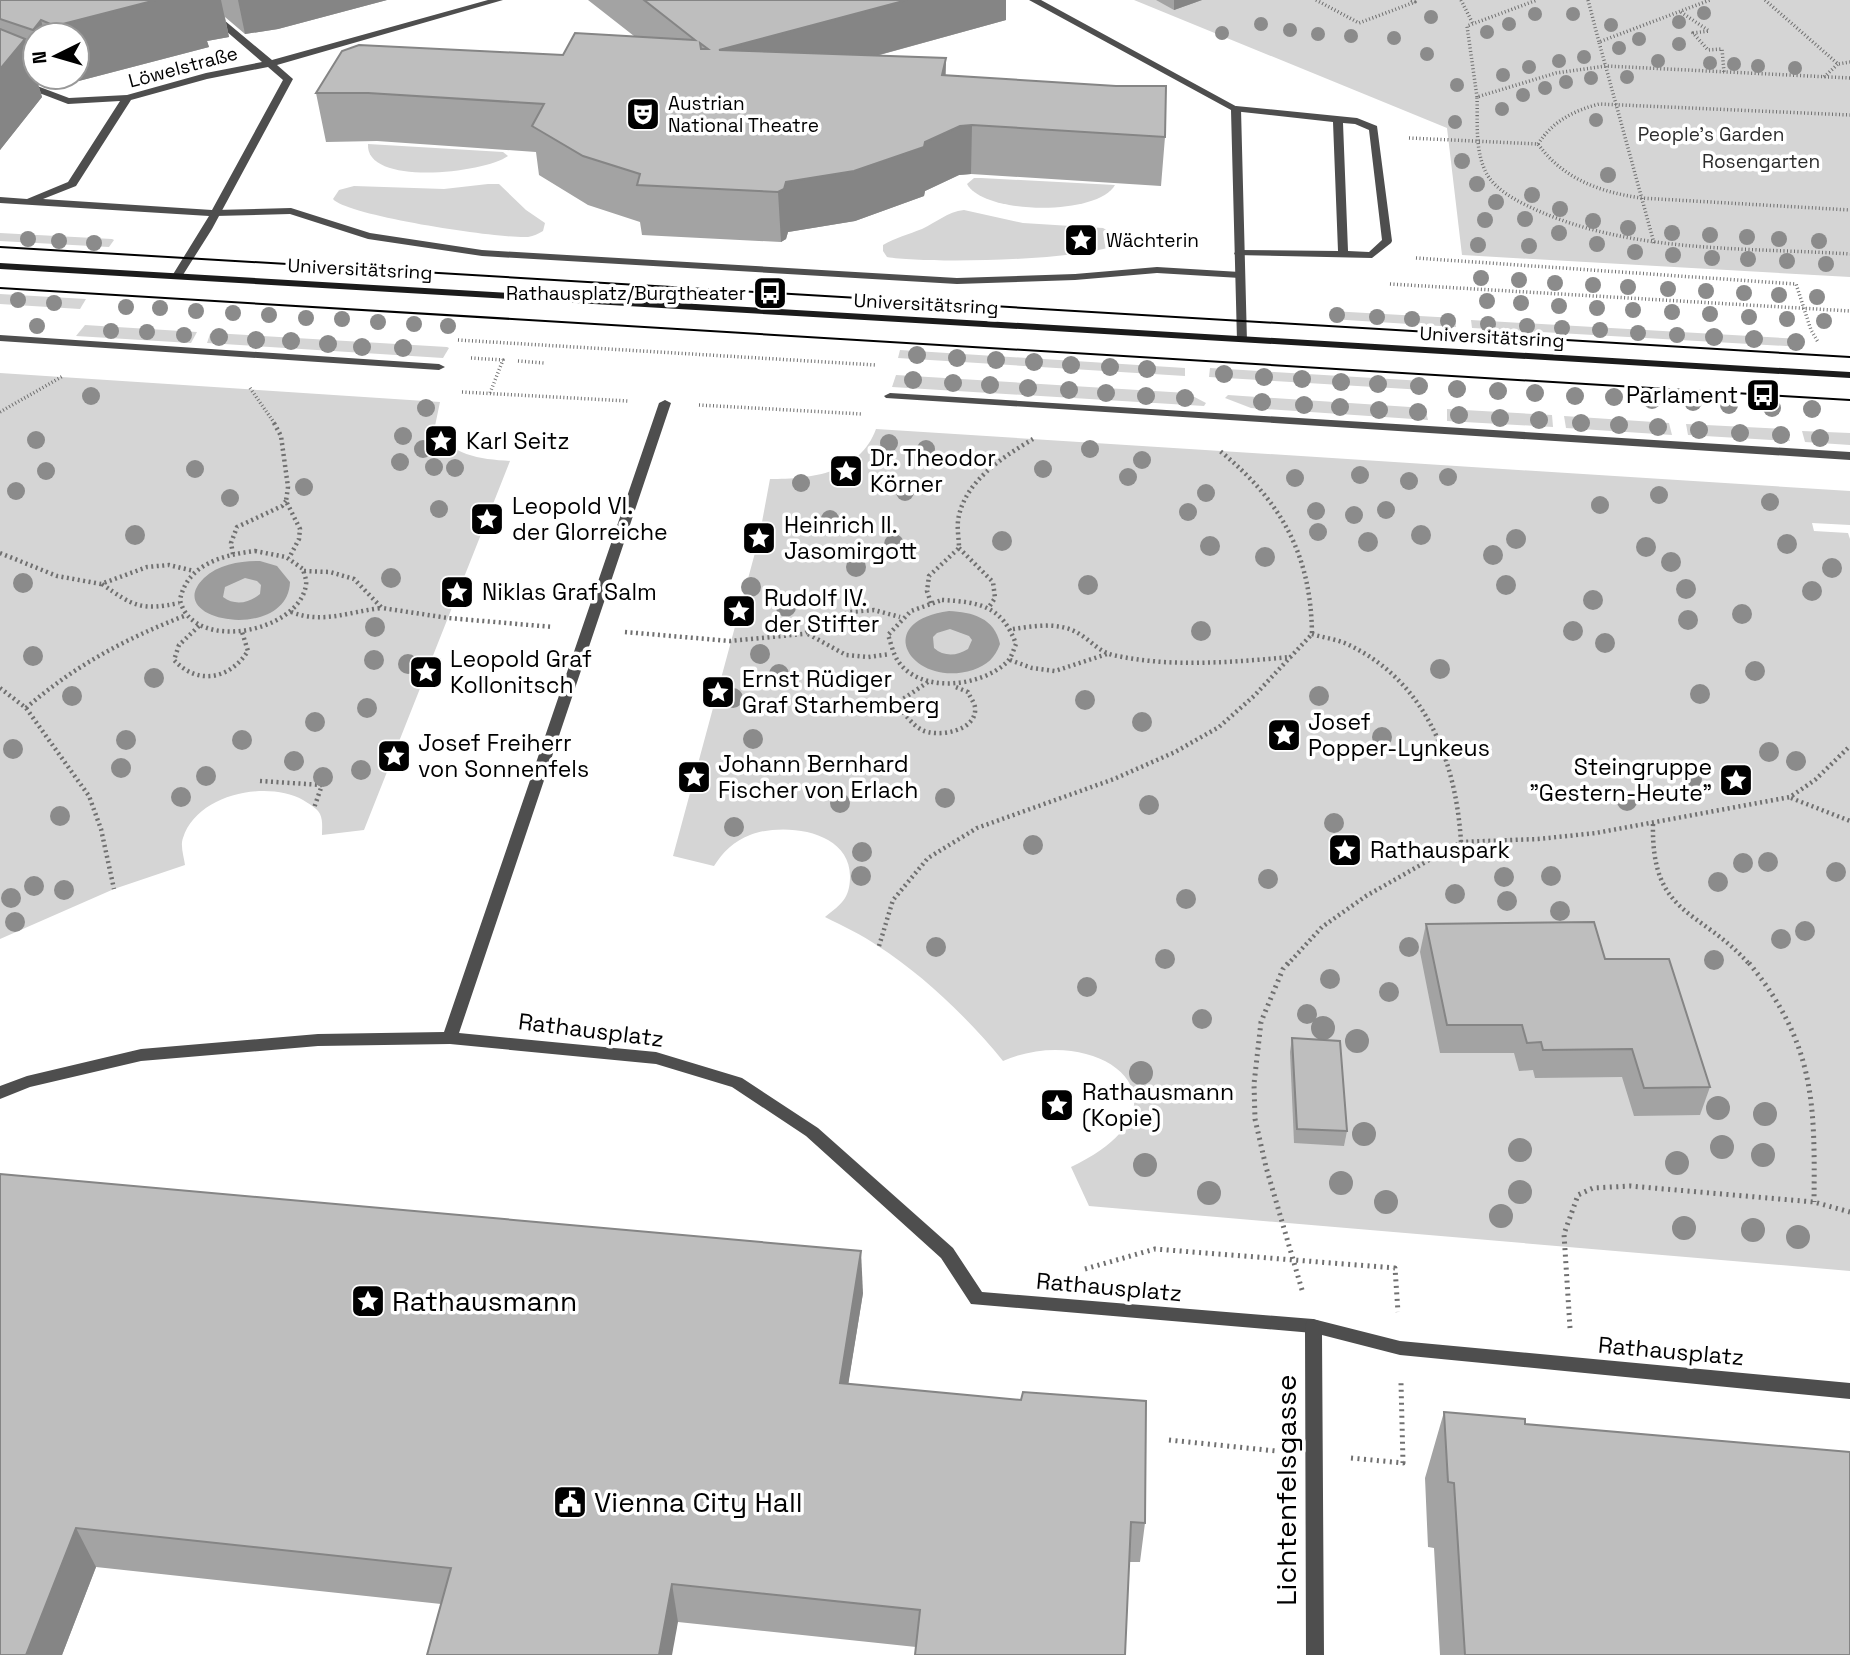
<svg xmlns="http://www.w3.org/2000/svg" width="1850" height="1655" viewBox="0 0 1850 1655" font-family="'Space Grotesk',sans-serif">
  <rect width="100%" height="100%" fill="#fff"/>
  <g fill="#d5d5d5">
    <path d="M 1134,0 L 1850,0 L 1850,277 L 1462,255 L 1447,128 Z"/>
    <path d="M 368,144 L 503,152 L 508,156 C 485,173 365,187 368,144 Z"/>
    <path d="M 974,178 L 981,178 L 1115,185 C 1098,216 984,215 967,184 Z"/>
    <path d="M 488,184 L 499,184 L 526,210 L 545,223 L 543,231 C 538,234 534,236 528,237 C 501,239 347,216 333,199 L 339,190 L 354,186 L 444,189 Z"/>
    <path d="M 964,210 L 1023,223 L 1103,228 L 1119,237 L 1120,243 C 1090,261 926,264 887,257 L 883,251 L 883,245 C 895,238 909,234 922,229 C 937,222 947,212 964,210 Z"/>
    <path d="M 0,233 L 112,239 L 114,240 L 109,247 L 0,241 Z"/>
    <path d="M 0,294 L 86,299 L 80,309 L 0,304 Z"/>
    <path d="M 1331,311 L 1455,318 L 1456,327 L 1331,319 Z"/>
    <path d="M 1471,320 L 1801,339 L 1803,347 L 1472,328 Z"/>
    <path d="M 85,325 L 197,332 L 191,343 L 76,336 Z"/>
    <path d="M 213,333 L 447,347 L 449,348 L 443,358 L 207,343 L 210,334 Z"/>
    <path d="M 900,350 L 1185,368 L 1185,376 L 898,358 Z"/>
    <path d="M 1210,368 L 1423,381 L 1424,390 L 1209,377 Z"/>
    <path d="M 0,373 L 440,402 L 435,426 C 449,456 480,459 510,461 L 364,830 L 322,835 C 322,829 323,820 320,814 C 317,808 309,804 303,800 C 267,780 197,794 183,838 C 180,846 184,857 185,865 L 114,889 L 0,939 Z"/>
    <path d="M 896,375 L 1187,393 L 1206,403 L 1204,406 L 892,387 Z"/>
    <path d="M 1228,395 L 1425,408 L 1428,420 L 1251,408 L 1225,398 Z"/>
    <path d="M 1447,409 L 1552,415 L 1553,427 L 1447,421 Z"/>
    <path d="M 1564,416 L 1669,423 L 1672,435 L 1566,428 Z"/>
    <path d="M 1686,424 L 1786,429 L 1790,441 L 1688,435 Z"/>
    <path d="M 876,429 L 1850,491 L 1850,525 L 1812,523 L 1814,531 L 1848,533 L 1850,539 L 1850,1271 L 1089,1206 L 1071,1167 C 1206,1102 1097,1020 1003,1061 C 970,1020 922,974 878,946 C 862,935 843,926 825,917 C 832,911 841,905 845,898 C 849,892 850,883 850,877 C 851,830 783,822 750,835 C 734,841 723,852 714,866 L 673,856 L 759,538 L 770,479 C 812,479 860,473 876,429 Z"/>
    <path d="M 1802,431 L 1850,433 L 1850,445 L 1805,442 Z"/>
  </g>
  <g fill="#9c9c9c" fill-rule="evenodd">
    <path d="M 260,561 L 277,566 L 290,582 C 288,643 159,622 204,578 C 219,564 241,561 260,561 ZM 245,578 L 257,581 L 261,585 L 260,594 C 249,603 235,606 223,597 L 225,587 Z"/>
    <path d="M 949,611 C 972,612 995,618 1000,644 C 995,658 987,665 973,670 C 913,689 869,622 949,611 ZM 950,629 L 969,636 L 972,640 L 968,649 C 957,656 944,657 934,648 L 933,637 L 937,633 Z"/>
  </g>
  <g fill="none" stroke-linecap="round" stroke-linejoin="round">
    <g stroke="#707070" stroke-width="3.5" stroke-dasharray="1 2.5" stroke-linecap="butt">
      <path d="M 1316,0 L 1359,23 L 1415,2 L 1411,0"/>
      <path d="M 1461,0 L 1473,24"/>
      <path d="M 1588,0 L 1599,42"/>
      <path d="M 1765,0 L 1838,64 L 1850,62"/>
      <path d="M 1681,12 L 1709,31 L 1693,33 L 1708,50 L 1722,49 L 1724,72"/>
      <path d="M 1824,77 L 1838,64"/>
      <path d="M 1850,78 L 1606,66 L 1556,73 L 1477,97 C 1478,122 1474,153 1488,176 C 1497,190 1515,200 1530,207 C 1629,254 1743,247 1850,254"/>
      <path d="M 1477,97 L 1467,26 L 1537,0"/>
      <path d="M 1409,138 L 1538,144 C 1563,179 1600,192 1641,198 L 1850,210"/>
      <path d="M 1538,144 C 1553,121 1573,111 1599,104 L 1850,115"/>
      <path d="M 1654,243 L 1599,42 L 1710,0"/>
      <path d="M 1416,258 L 1796,284 L 1811,330 L 1818,342"/>
      <path d="M 1390,284 L 1850,311"/>
      <path d="M 458,340 L 876,365"/>
      <path d="M 471,358 L 503,360 L 490,393"/>
      <path d="M 518,361 L 544,363"/>
      <path d="M 250,388 L 275,424"/>
      <path d="M 462,392 L 628,401"/>
      <path d="M 699,405 L 862,414"/>
      <path d="M 0,412 L 63,376"/>
    </g>
    <g stroke="#707070" stroke-width="4.5" stroke-dasharray="2 3.5" stroke-linecap="butt">
      <path d="M 274,423 L 281,436 L 288,487 L 286,501 L 300,529 L 299,539 L 289,558"/>
      <path d="M 959,548 L 993,582 L 995,598 L 989,607"/>
      <path d="M 255,551 L 286,557 L 303,569 C 304,574 307,580 306,585 C 299,633 192,653 180,600 C 187,564 223,555 255,551 Z"/>
      <path d="M 0,553 L 57,576 L 101,584 L 147,567 L 169,565 L 194,571"/>
      <path d="M 233,554 L 231,543 L 237,527 L 282,506 L 286,501"/>
      <path d="M 304,571 L 330,572 L 354,579 L 382,608 L 448,618 L 553,627"/>
      <path d="M 102,584 C 133,606 141,611 179,603"/>
      <path d="M 942,600 C 980,602 1002,606 1016,644 C 1013,651 1011,659 1006,663 C 980,687 920,694 898,661 C 893,654 891,643 888,635 L 911,611 Z"/>
      <path d="M 931,603 L 927,591 L 929,576 L 959,548 C 959,539 957,530 958,521 C 963,482 1003,457 1033,439"/>
      <path d="M 291,612 C 323,624 348,612 381,608"/>
      <path d="M 199,626 L 179,645 L 174,660 C 198,686 230,679 248,651 L 242,632"/>
      <path d="M 1013,629 C 1035,626 1061,621 1081,635 C 1092,642 1100,652 1113,655 C 1170,668 1233,662 1291,657"/>
      <path d="M 625,632 L 730,641 L 803,634 L 849,612 L 874,610 L 900,617"/>
      <path d="M 808,634 L 846,655 L 868,657 L 890,654"/>
      <path d="M 1312,634 C 1324,638 1337,639 1349,645 C 1426,682 1456,761 1461,842"/>
      <path d="M 1010,660 L 1032,668 L 1055,671 L 1107,654"/>
      <path d="M 928,682 L 903,699 L 902,711 C 908,718 914,726 922,730 C 938,738 978,731 975,707 C 974,702 970,697 968,692 L 953,686"/>
      <path d="M 0,688 L 26,708 L 89,796 L 101,829 L 114,889"/>
      <path d="M 26,708 C 74,666 125,639 184,616"/>
      <path d="M 260,781 L 322,785 L 314,808"/>
      <path d="M 1791,798 L 1850,821"/>
      <path d="M 1653,824 C 1651,917 1700,908 1750,965"/>
      <path d="M 879,946 L 893,900 L 928,858 L 977,828 L 1114,779 L 1175,752 L 1219,727 L 1254,696 L 1312,634 C 1311,554 1281,501 1220,451"/>
      <path d="M 1287,965 L 1322,927 L 1366,896 L 1461,842 L 1538,839 L 1596,833 L 1790,797 L 1815,780 L 1850,746"/>
    </g>
    <g stroke="#707070" stroke-width="5" stroke-dasharray="2 4.5" stroke-linecap="butt">
      <path d="M 1288,963 L 1283,969 L 1261,1022 L 1254,1084 L 1255,1119 L 1266,1167 L 1302,1290"/>
      <path d="M 1749,963 C 1815,1044 1815,1103 1814,1202"/>
      <path d="M 1085,1269 L 1155,1249 L 1395,1268 L 1398,1312"/>
      <path d="M 1570,1328 L 1564,1234 L 1578,1195 L 1593,1188 L 1630,1186 L 1814,1202 L 1850,1212"/>
      <path d="M 1169,1440 L 1276,1451"/>
      <path d="M 1351,1458 L 1403,1463 L 1401,1383"/>
    </g>
    <g fill="#4e4e4e" fill-rule="evenodd">
      <path d="M 1236,106 L 1357,118 L 1377,126 L 1392,241 L 1391,243 L 1372,258 L 1235,255 L 1234,253 L 1239,250 L 1338,251 L 1333,122 L 1233,111 L 1231,109 ZM 1343,123 L 1355,124 L 1369,130 L 1382,240 L 1369,252 L 1348,251 Z"/>
      <path d="M 291,208 L 370,233 L 482,250 L 957,278 L 1075,274 L 1157,267 L 1240,272 L 1245,275 L 1240,278 L 1157,273 L 1075,280 L 957,284 L 482,256 L 368,239 L 290,214 L 215,216 L 210,213 L 215,210 Z"/>
      <path d="M 0,335 L 439,364 L 445,367 L 439,370 L 0,341 Z"/>
      <path d="M 890,393 L 1850,452 L 1850,460 L 886,398 L 884,396 Z"/>
    </g>
    <path fill="#4e4e4e" fill-rule="evenodd" d="M 665,400 L 671,403 L 459,1033 L 656,1052 L 742,1078 L 818,1128 L 953,1248 L 982,1292 L 1313,1319 L 1319,1321 L 1321,1326 L 1319,1331 L 1313,1333 L 971,1304 L 941,1258 L 806,1136 L 732,1087 L 656,1064 L 450,1044 L 318,1046 L 141,1061 L 30,1087 L 0,1099 L 0,1086 L 27,1076 L 141,1049 L 318,1034 L 444,1032 L 659,403 Z"/>
    <g fill="#4e4e4e" fill-rule="evenodd">
      <path d="M 190,0 L 200,0 L 272,60 L 488,0 L 503,0 L 277,65 L 293,79 L 212,229 L 181,278 L 177,279 L 172,276 L 209,216 L 0,203 L 0,197 L 27,199 L 68,182 L 120,101 L 68,104 L 0,78 L 0,72 L 69,98 L 127,95 L 206,73 L 262,62 ZM 268,67 L 283,80 L 212,210 L 43,199 L 76,186 L 131,100 L 207,79 Z"/>
      <path d="M 1029,0 L 1041,0 L 1241,109 L 1247,342 L 1239,342 L 1237,340 L 1231,110 Z"/>
      <path d="M 1313,1319 L 1400,1341 L 1850,1383 L 1850,1399 L 1400,1355 L 1322,1335 L 1324,1655 L 1306,1655 L 1305,1326 L 1307,1321 Z"/>
    </g>
    <path fill="#1b1b1b" fill-rule="evenodd" d="M 0,263 L 1850,372 L 1850,378 L 0,269 Z"/>
    <g stroke="#000" stroke-width="2">
      <path d="M 0,247 L 1850,357"/>
      <path d="M 0,288 L 1850,400"/>
    </g>
  </g>
  <g fill="#8b8b8b">
    <circle cx="1704" cy="13" r="7"/>
    <circle cx="1535" cy="14" r="7"/>
    <circle cx="1573" cy="14" r="7"/>
    <circle cx="1431" cy="17" r="7"/>
    <circle cx="1679" cy="22" r="7"/>
    <circle cx="1261" cy="24" r="7"/>
    <circle cx="1509" cy="24" r="7"/>
    <circle cx="1611" cy="25" r="7"/>
    <circle cx="1290" cy="30" r="7"/>
    <circle cx="1487" cy="32" r="7"/>
    <circle cx="1222" cy="33" r="7"/>
    <circle cx="1318" cy="34" r="7"/>
    <circle cx="1351" cy="36" r="7"/>
    <circle cx="1394" cy="38" r="7"/>
    <circle cx="1639" cy="39" r="7"/>
    <circle cx="1679" cy="44" r="7"/>
    <circle cx="1619" cy="48" r="7"/>
    <circle cx="1427" cy="54" r="7"/>
    <circle cx="1584" cy="57" r="7"/>
    <circle cx="1559" cy="61" r="7"/>
    <circle cx="1658" cy="61" r="7"/>
    <circle cx="1710" cy="63" r="7"/>
    <circle cx="1734" cy="64" r="7"/>
    <circle cx="1758" cy="66" r="7"/>
    <circle cx="1529" cy="67" r="7"/>
    <circle cx="1795" cy="68" r="7"/>
    <circle cx="1503" cy="75" r="7"/>
    <circle cx="1627" cy="77" r="7"/>
    <circle cx="1591" cy="78" r="7"/>
    <circle cx="1566" cy="82" r="7"/>
    <circle cx="1457" cy="85" r="7"/>
    <circle cx="1545" cy="88" r="7"/>
    <circle cx="1523" cy="95" r="7"/>
    <circle cx="1502" cy="109" r="7"/>
    <circle cx="1596" cy="120" r="7"/>
    <circle cx="1455" cy="122" r="7"/>
    <circle cx="1462" cy="161" r="8"/>
    <circle cx="1608" cy="175" r="8"/>
    <circle cx="1477" cy="184" r="8"/>
    <circle cx="1532" cy="195" r="8"/>
    <circle cx="1496" cy="202" r="8"/>
    <circle cx="1560" cy="209" r="8"/>
    <circle cx="1525" cy="219" r="8"/>
    <circle cx="1485" cy="220" r="8"/>
    <circle cx="1593" cy="221" r="8"/>
    <circle cx="1628" cy="228" r="8"/>
    <circle cx="1559" cy="233" r="8"/>
    <circle cx="1672" cy="233" r="8"/>
    <circle cx="1710" cy="235" r="8"/>
    <circle cx="1747" cy="237" r="8"/>
    <circle cx="28" cy="239" r="8"/>
    <circle cx="1779" cy="239" r="8"/>
    <circle cx="59" cy="241" r="8"/>
    <circle cx="1819" cy="241" r="8"/>
    <circle cx="94" cy="243" r="8"/>
    <circle cx="1597" cy="244" r="8"/>
    <circle cx="1478" cy="245" r="8"/>
    <circle cx="1529" cy="246" r="8"/>
    <circle cx="1635" cy="252" r="8"/>
    <circle cx="1673" cy="255" r="8"/>
    <circle cx="1712" cy="258" r="8"/>
    <circle cx="1748" cy="259" r="8"/>
    <circle cx="1787" cy="261" r="8"/>
    <circle cx="1826" cy="264" r="8"/>
    <circle cx="1481" cy="278" r="8"/>
    <circle cx="1519" cy="280" r="8"/>
    <circle cx="1555" cy="283" r="8"/>
    <circle cx="1593" cy="285" r="8"/>
    <circle cx="1628" cy="287" r="8"/>
    <circle cx="1668" cy="289" r="8"/>
    <circle cx="1706" cy="291" r="8"/>
    <circle cx="1744" cy="293" r="8"/>
    <circle cx="1779" cy="295" r="8"/>
    <circle cx="1817" cy="297" r="8"/>
    <circle cx="18" cy="300" r="8"/>
    <circle cx="1487" cy="301" r="8"/>
    <circle cx="54" cy="303" r="8"/>
    <circle cx="1521" cy="303" r="8"/>
    <circle cx="1559" cy="306" r="8"/>
    <circle cx="126" cy="307" r="8"/>
    <circle cx="160" cy="308" r="8"/>
    <circle cx="1597" cy="308" r="8"/>
    <circle cx="1633" cy="310" r="8"/>
    <circle cx="196" cy="311" r="8"/>
    <circle cx="1672" cy="312" r="8"/>
    <circle cx="233" cy="313" r="8"/>
    <circle cx="1710" cy="314" r="8"/>
    <circle cx="269" cy="315" r="8"/>
    <circle cx="1337" cy="315" r="8"/>
    <circle cx="1377" cy="317" r="8"/>
    <circle cx="1749" cy="317" r="8"/>
    <circle cx="306" cy="318" r="8"/>
    <circle cx="342" cy="319" r="8"/>
    <circle cx="1412" cy="319" r="8"/>
    <circle cx="1787" cy="319" r="8"/>
    <circle cx="1448" cy="321" r="8"/>
    <circle cx="1824" cy="321" r="8"/>
    <circle cx="378" cy="322" r="8"/>
    <circle cx="414" cy="324" r="8"/>
    <circle cx="1488" cy="324" r="8"/>
    <circle cx="37" cy="326" r="8"/>
    <circle cx="448" cy="326" r="8"/>
    <circle cx="1527" cy="326" r="8"/>
    <circle cx="1562" cy="328" r="8"/>
    <circle cx="1600" cy="330" r="8"/>
    <circle cx="111" cy="331" r="8"/>
    <circle cx="147" cy="332" r="8"/>
    <circle cx="1638" cy="333" r="8"/>
    <circle cx="184" cy="335" r="8"/>
    <circle cx="1677" cy="335" r="8"/>
    <circle cx="219" cy="337" r="9"/>
    <circle cx="1714" cy="337" r="9"/>
    <circle cx="1754" cy="339" r="9"/>
    <circle cx="256" cy="340" r="9"/>
    <circle cx="291" cy="341" r="9"/>
    <circle cx="1796" cy="342" r="9"/>
    <circle cx="328" cy="344" r="9"/>
    <circle cx="362" cy="347" r="9"/>
    <circle cx="403" cy="348" r="9"/>
    <circle cx="917" cy="355" r="9"/>
    <circle cx="957" cy="358" r="9"/>
    <circle cx="996" cy="360" r="9"/>
    <circle cx="1034" cy="362" r="9"/>
    <circle cx="1071" cy="365" r="9"/>
    <circle cx="1110" cy="367" r="9"/>
    <circle cx="1147" cy="369" r="9"/>
    <circle cx="1224" cy="374" r="9"/>
    <circle cx="1264" cy="377" r="9"/>
    <circle cx="1302" cy="379" r="9"/>
    <circle cx="913" cy="380" r="9"/>
    <circle cx="1341" cy="382" r="9"/>
    <circle cx="953" cy="383" r="9"/>
    <circle cx="1378" cy="384" r="9"/>
    <circle cx="990" cy="385" r="9"/>
    <circle cx="1419" cy="386" r="9"/>
    <circle cx="1028" cy="388" r="9"/>
    <circle cx="1457" cy="389" r="9"/>
    <circle cx="1069" cy="390" r="9"/>
    <circle cx="1498" cy="391" r="9"/>
    <circle cx="1106" cy="393" r="9"/>
    <circle cx="1535" cy="393" r="9"/>
    <circle cx="91" cy="396" r="9"/>
    <circle cx="1146" cy="396" r="9"/>
    <circle cx="1575" cy="396" r="9"/>
    <circle cx="1614" cy="397" r="9"/>
    <circle cx="1185" cy="398" r="9"/>
    <circle cx="1652" cy="400" r="9"/>
    <circle cx="1262" cy="402" r="9"/>
    <circle cx="1693" cy="402" r="9"/>
    <circle cx="1304" cy="405" r="9"/>
    <circle cx="1729" cy="405" r="9"/>
    <circle cx="1340" cy="407" r="9"/>
    <circle cx="426" cy="408" r="9"/>
    <circle cx="1772" cy="408" r="9"/>
    <circle cx="1812" cy="409" r="9"/>
    <circle cx="1379" cy="410" r="9"/>
    <circle cx="1418" cy="412" r="9"/>
    <circle cx="1459" cy="415" r="9"/>
    <circle cx="1500" cy="418" r="9"/>
    <circle cx="1539" cy="420" r="9"/>
    <circle cx="1581" cy="423" r="9"/>
    <circle cx="1619" cy="425" r="9"/>
    <circle cx="1658" cy="427" r="9"/>
    <circle cx="1699" cy="430" r="9"/>
    <circle cx="1740" cy="433" r="9"/>
    <circle cx="1781" cy="435" r="9"/>
    <circle cx="403" cy="436" r="9"/>
    <circle cx="1820" cy="438" r="9"/>
    <circle cx="36" cy="440" r="9"/>
    <circle cx="889" cy="443" r="9"/>
    <circle cx="423" cy="449" r="9"/>
    <circle cx="926" cy="449" r="9"/>
    <circle cx="1090" cy="449" r="9"/>
    <circle cx="1142" cy="460" r="9"/>
    <circle cx="400" cy="462" r="9"/>
    <circle cx="434" cy="467" r="9"/>
    <circle cx="455" cy="468" r="9"/>
    <circle cx="195" cy="469" r="9"/>
    <circle cx="1043" cy="469" r="9"/>
    <circle cx="46" cy="471" r="9"/>
    <circle cx="1360" cy="475" r="9"/>
    <circle cx="1128" cy="477" r="9"/>
    <circle cx="1448" cy="477" r="9"/>
    <circle cx="1295" cy="478" r="9"/>
    <circle cx="1409" cy="481" r="9"/>
    <circle cx="801" cy="483" r="9"/>
    <circle cx="304" cy="487" r="9"/>
    <circle cx="16" cy="491" r="9"/>
    <circle cx="905" cy="492" r="9"/>
    <circle cx="1206" cy="493" r="9"/>
    <circle cx="1659" cy="495" r="9"/>
    <circle cx="230" cy="498" r="9"/>
    <circle cx="1770" cy="502" r="9"/>
    <circle cx="1600" cy="505" r="9"/>
    <circle cx="439" cy="509" r="9"/>
    <circle cx="1386" cy="510" r="9"/>
    <circle cx="1316" cy="511" r="9"/>
    <circle cx="1188" cy="512" r="9"/>
    <circle cx="1354" cy="515" r="9"/>
    <circle cx="830" cy="519" r="9"/>
    <circle cx="1318" cy="532" r="9"/>
    <circle cx="135" cy="535" r="10"/>
    <circle cx="1421" cy="535" r="10"/>
    <circle cx="1516" cy="539" r="10"/>
    <circle cx="1002" cy="541" r="10"/>
    <circle cx="1368" cy="542" r="10"/>
    <circle cx="894" cy="544" r="10"/>
    <circle cx="1787" cy="544" r="10"/>
    <circle cx="1210" cy="546" r="10"/>
    <circle cx="1646" cy="547" r="10"/>
    <circle cx="1493" cy="555" r="10"/>
    <circle cx="1265" cy="557" r="10"/>
    <circle cx="1671" cy="562" r="10"/>
    <circle cx="856" cy="567" r="10"/>
    <circle cx="1832" cy="568" r="10"/>
    <circle cx="391" cy="578" r="10"/>
    <circle cx="23" cy="583" r="10"/>
    <circle cx="1088" cy="585" r="10"/>
    <circle cx="1506" cy="585" r="10"/>
    <circle cx="751" cy="587" r="10"/>
    <circle cx="1686" cy="589" r="10"/>
    <circle cx="1812" cy="591" r="10"/>
    <circle cx="1593" cy="600" r="10"/>
    <circle cx="786" cy="607" r="10"/>
    <circle cx="1742" cy="614" r="10"/>
    <circle cx="1688" cy="620" r="10"/>
    <circle cx="375" cy="627" r="10"/>
    <circle cx="1201" cy="631" r="10"/>
    <circle cx="1573" cy="631" r="10"/>
    <circle cx="1605" cy="643" r="10"/>
    <circle cx="760" cy="654" r="10"/>
    <circle cx="33" cy="656" r="10"/>
    <circle cx="374" cy="660" r="10"/>
    <circle cx="408" cy="664" r="10"/>
    <circle cx="1440" cy="669" r="10"/>
    <circle cx="1755" cy="671" r="10"/>
    <circle cx="779" cy="674" r="10"/>
    <circle cx="154" cy="678" r="10"/>
    <circle cx="751" cy="680" r="10"/>
    <circle cx="1700" cy="694" r="10"/>
    <circle cx="72" cy="696" r="10"/>
    <circle cx="1319" cy="696" r="10"/>
    <circle cx="733" cy="698" r="10"/>
    <circle cx="1085" cy="700" r="10"/>
    <circle cx="367" cy="708" r="10"/>
    <circle cx="315" cy="722" r="10"/>
    <circle cx="1142" cy="722" r="10"/>
    <circle cx="1382" cy="737" r="10"/>
    <circle cx="753" cy="739" r="10"/>
    <circle cx="126" cy="740" r="10"/>
    <circle cx="242" cy="740" r="10"/>
    <circle cx="13" cy="749" r="10"/>
    <circle cx="1769" cy="752" r="10"/>
    <circle cx="294" cy="761" r="10"/>
    <circle cx="1796" cy="761" r="10"/>
    <circle cx="121" cy="768" r="10"/>
    <circle cx="361" cy="770" r="10"/>
    <circle cx="206" cy="776" r="10"/>
    <circle cx="323" cy="777" r="10"/>
    <circle cx="1692" cy="779" r="10"/>
    <circle cx="181" cy="797" r="10"/>
    <circle cx="945" cy="798" r="10"/>
    <circle cx="1627" cy="801" r="10"/>
    <circle cx="840" cy="803" r="10"/>
    <circle cx="1149" cy="805" r="10"/>
    <circle cx="60" cy="816" r="10"/>
    <circle cx="1334" cy="823" r="10"/>
    <circle cx="734" cy="827" r="10"/>
    <circle cx="1033" cy="845" r="10"/>
    <circle cx="862" cy="852" r="10"/>
    <circle cx="1768" cy="862" r="10"/>
    <circle cx="1743" cy="863" r="10"/>
    <circle cx="1836" cy="872" r="10"/>
    <circle cx="861" cy="876" r="10"/>
    <circle cx="1551" cy="876" r="10"/>
    <circle cx="1504" cy="877" r="10"/>
    <circle cx="1268" cy="879" r="10"/>
    <circle cx="1718" cy="882" r="10"/>
    <circle cx="34" cy="886" r="10"/>
    <circle cx="64" cy="890" r="10"/>
    <circle cx="1455" cy="894" r="10"/>
    <circle cx="11" cy="898" r="10"/>
    <circle cx="1186" cy="899" r="10"/>
    <circle cx="1507" cy="901" r="10"/>
    <circle cx="1560" cy="911" r="10"/>
    <circle cx="15" cy="922" r="10"/>
    <circle cx="1805" cy="931" r="10"/>
    <circle cx="1781" cy="939" r="10"/>
    <circle cx="936" cy="947" r="10"/>
    <circle cx="1409" cy="947" r="10"/>
    <circle cx="1165" cy="959" r="10"/>
    <circle cx="1714" cy="960" r="10"/>
    <circle cx="1330" cy="979" r="10"/>
    <circle cx="1087" cy="987" r="10"/>
    <circle cx="1389" cy="992" r="10"/>
    <circle cx="1307" cy="1014" r="10"/>
    <circle cx="1202" cy="1019" r="10"/>
    <circle cx="1323" cy="1028" r="12"/>
    <circle cx="1357" cy="1041" r="12"/>
    <circle cx="1141" cy="1073" r="12"/>
    <circle cx="1718" cy="1108" r="12"/>
    <circle cx="1765" cy="1114" r="12"/>
    <circle cx="1364" cy="1134" r="12"/>
    <circle cx="1722" cy="1147" r="12"/>
    <circle cx="1520" cy="1150" r="12"/>
    <circle cx="1763" cy="1155" r="12"/>
    <circle cx="1677" cy="1163" r="12"/>
    <circle cx="1145" cy="1165" r="12"/>
    <circle cx="1341" cy="1183" r="12"/>
    <circle cx="1520" cy="1192" r="12"/>
    <circle cx="1209" cy="1193" r="12"/>
    <circle cx="1386" cy="1202" r="12"/>
    <circle cx="1501" cy="1216" r="12"/>
    <circle cx="1684" cy="1228" r="12"/>
    <circle cx="1753" cy="1230" r="12"/>
    <circle cx="1798" cy="1237" r="12"/>
  </g>
  <g fill="#a3a3a3" fill-rule="evenodd">
    <path d="M 0,0 L 387,0 L 278,29 L 245,34 L 225,17 L 229,37 L 207,41 L 209,47 L 71,83 L 57,78 L 49,88 L 38,84 L 42,97 L 0,150 ZM 35,35 L 77,35 L 77,77 L 35,77 Z"/>
    <path d="M 588,0 L 1006,0 L 1006,20 L 876,56 L 946,58 L 945,75 L 1165,137 L 1161,186 L 971,174 L 959,175 L 925,191 L 924,196 L 855,221 L 788,232 L 786,239 L 781,242 L 642,235 L 640,222 L 588,205 L 539,175 L 536,152 L 377,141 L 326,142 L 316,93 L 563,55 L 634,36 Z"/>
    <path d="M 1156,0 L 1202,0 L 1174,10 Z"/>
    <path d="M 1426,924 L 1605,959 L 1710,1087 L 1700,1115 L 1634,1116 L 1622,1077 L 1535,1078 L 1533,1070 L 1519,1071 L 1514,1053 L 1440,1053 L 1420,952 Z"/>
    <path d="M 1292,1038 L 1347,1131 L 1344,1146 L 1294,1143 L 1290,1052 Z"/>
    <path d="M 0,1174 L 863,1293 L 848,1384 L 1145,1523 L 1140,1562 L 1129,1562 L 916,1647 L 678,1622 L 441,1604 L 96,1567 L 62,1655 Z"/>
    <path d="M 1444,1412 L 1525,1424 L 1850,1655 L 1440,1655 L 1434,1548 L 1428,1547 L 1425,1478 Z"/>
  </g>
  <g fill="#858585">
    <path d="M 156,0 L 221,0 L 229,37 L 207,41 L 209,47 L 71,83 L 69,77 L 77,77 L 77,35 L 58,35 L 55,26 Z"/>
    <path d="M 238,0 L 387,0 L 278,29 L 245,34 Z"/>
    <path d="M 907,0 L 1006,0 L 1006,20 L 722,98 L 719,50 Z"/>
    <path d="M 1174,0 L 1202,0 L 1174,10 Z"/>
    <path d="M 41,20 L 45,35 L 35,35 L 35,37 L 33,30 Z"/>
    <path d="M 25,39 L 35,72 L 35,77 L 36,77 L 42,97 L 0,150 L 0,69 Z"/>
    <path d="M 946,58 L 945,106 L 942,75 Z"/>
    <path d="M 46,77 L 57,77 L 57,78 L 49,88 Z"/>
    <path d="M 972,125 L 971,174 L 959,175 L 925,191 L 924,196 L 855,221 L 788,232 L 786,239 L 781,242 L 778,192 L 786,182 L 925,142 L 960,126 Z"/>
    <path d="M 861,1251 L 863,1293 L 842,1423 L 840,1383 Z"/>
    <path d="M 76,1528 L 96,1567 L 62,1655 L 26,1655 Z"/>
    <path d="M 672,1584 L 678,1622 L 672,1655 L 659,1655 Z"/>
  </g>
  <g fill="#bebebe" stroke="#858585" stroke-width="2" fill-rule="evenodd">
    <path d="M 0,0 L 156,0 L 55,26 L 41,20 L 33,30 L 0,19 Z"/>
    <path d="M 644,0 L 907,0 L 719,50 L 946,58 L 942,75 L 1116,86 L 1166,86 L 1165,137 L 972,125 L 960,126 L 925,142 L 924,147 L 854,171 L 786,182 L 784,189 L 778,192 L 637,185 L 640,174 L 583,156 L 532,126 L 544,104 L 368,93 L 316,93 L 342,51 L 359,45 L 563,55 L 575,33 L 695,40 ZM 700,43 L 708,49 L 701,49 Z"/>
    <path d="M 0,29 L 25,39 L 0,69 Z"/>
    <path d="M 1594,922 L 1605,959 L 1669,959 L 1710,1087 L 1644,1088 L 1632,1049 L 1543,1050 L 1541,1042 L 1527,1043 L 1522,1025 L 1447,1025 L 1426,924 Z"/>
    <path d="M 1292,1038 L 1340,1041 L 1347,1131 L 1297,1129 Z"/>
    <path d="M 0,1174 L 861,1251 L 840,1383 L 1021,1400 L 1023,1392 L 1146,1401 L 1145,1523 L 1131,1522 L 1125,1655 L 915,1655 L 920,1610 L 672,1584 L 659,1655 L 427,1655 L 451,1568 L 76,1528 L 26,1655 L 0,1655 Z"/>
    <path d="M 1444,1412 L 1525,1419 L 1525,1424 L 1850,1452 L 1850,1655 L 1465,1655 L 1454,1483 L 1448,1482 Z"/>
  </g>
  <defs>
    <g id="theatre-square" transform="scale(1.75)"><rect x="-9" y="-9" width="18" height="18" rx="4" fill="#000" stroke="#fff"/><path d="M-5-5.5Q0-4 5-5.5V0Q5 5 0 6Q-5 5-5 0ZM-3.3-2.5H-1v1.5H-3.3ZM1-2.5H3.3v1.5H1ZM-2.8 1Q0 5.5 2.8 1Z" fill="#fff"/></g>
    <g id="sight-square" transform="scale(1.75)"><rect x="-9" y="-9" width="18" height="18" rx="4" fill="#000" stroke="#fff"/><path d="M0-6L1.8-2.2L6-1.7L2.9 1.2L3.7 5.4L0 3.3L-3.7 5.4L-2.9 1.2L-6-1.7L-1.8-2.2Z" fill="#fff"/></g>
    <g id="bus-square" transform="scale(1.75)"><rect x="-9" y="-9" width="18" height="18" rx="4" fill="#000" stroke="#fff"/><path d="M-5-6H5V4H4V6H2V4H-2V6H-4V4H-5ZM-3.5-4V0h7V-4ZM-3.5 1.2v1.5H-2V1.2ZM2 1.2v1.5H3.5V1.2Z" fill="#fff"/></g>
    <g id="civic-square" transform="scale(1.75)"><rect x="-9" y="-9" width="18" height="18" rx="4" fill="#000" stroke="#fff"/><path d="M-.6-6.5H3V-4.5H.6V-3L4-1V1h2V6H-6V1h2V-1L-.6-3ZM-1.2 2.5V6h2.4V2.5Z" fill="#fff"/></g>
  </defs>
  <g fill-rule="evenodd">
    <use href="#theatre-square" x="643" y="114"/>
    <use href="#sight-square" x="1081" y="240"/>
    <use href="#bus-square" x="770" y="293"/>
    <use href="#bus-square" x="1763" y="395"/>
    <use href="#sight-square" x="441" y="441"/>
    <use href="#sight-square" x="846" y="471"/>
    <use href="#sight-square" x="487" y="519"/>
    <use href="#sight-square" x="759" y="538"/>
    <use href="#sight-square" x="457" y="592"/>
    <use href="#sight-square" x="739" y="611"/>
    <use href="#sight-square" x="426" y="672"/>
    <use href="#sight-square" x="718" y="692"/>
    <use href="#sight-square" x="1284" y="735"/>
    <use href="#sight-square" x="394" y="756"/>
    <use href="#sight-square" x="694" y="777"/>
    <use href="#sight-square" x="1736" y="780"/>
    <use href="#sight-square" x="1345" y="850"/>
    <use href="#sight-square" x="1057" y="1105"/>
    <use href="#sight-square" x="368" y="1301"/>
    <use href="#civic-square" x="570" y="1502"/>
  </g>
  <g text-anchor="middle" dominant-baseline="central" stroke-width="7" stroke-linejoin="round" paint-order="stroke">
    <g font-size="19" fill="#000" stroke="#fff">
      <text transform="translate(183 67) rotate(-15)">Löwelstraße</text>
      <text transform="translate(360 269) rotate(3)">Universitätsring</text>
      <text transform="translate(926 304) rotate(3)">Universitätsring</text>
      <text transform="translate(1492 337) rotate(3)">Universitätsring</text>
    </g>
    <g font-size="19" fill="#000" stroke="#fff" text-anchor="start">
      <text x="668" y="103">Austrian<tspan x="668" dy="22">National Theatre</tspan></text>
      <text x="1106" y="240">Wächterin</text>
      <text x="746" y="293" text-anchor="end">Rathausplatz/Burgtheater</text>
    </g>
    <g font-size="19" fill="#2c2c2c" stroke="#fff">
      <text x="1711" y="134">People's Garden</text>
      <text x="1761" y="161">Rosengarten</text>
    </g>
    <g font-size="23" fill="#000" stroke="#fff" text-anchor="start">
      <text x="1738" y="395" text-anchor="end">Parlament</text>
      <text x="466" y="441">Karl Seitz</text>
      <text x="870" y="458">Dr. Theodor<tspan x="870" dy="26">Körner</tspan></text>
      <text x="512" y="506">Leopold VI.<tspan x="512" dy="26">der Glorreiche</tspan></text>
      <text x="784" y="525">Heinrich II.<tspan x="784" dy="26">Jasomirgott</tspan></text>
      <text x="482" y="592">Niklas Graf Salm</text>
      <text x="764" y="598">Rudolf IV.<tspan x="764" dy="26">der Stifter</tspan></text>
      <text x="450" y="659">Leopold Graf<tspan x="450" dy="26">Kollonitsch</tspan></text>
      <text x="742" y="679">Ernst Rüdiger<tspan x="742" dy="26">Graf Starhemberg</tspan></text>
      <text x="1308" y="722">Josef<tspan x="1308" dy="26">Popper-Lynkeus</tspan></text>
      <text x="418" y="743">Josef Freiherr<tspan x="418" dy="26">von Sonnenfels</tspan></text>
      <text x="718" y="764">Johann Bernhard<tspan x="718" dy="26">Fischer von Erlach</tspan></text>
      <text x="1712" y="767" text-anchor="end">Steingruppe<tspan x="1712" dy="26">"Gestern-Heute"</tspan></text>
      <text x="1370" y="850">Rathauspark</text>
      <text x="1082" y="1092">Rathausmann<tspan x="1082" dy="26">(Kopie)</tspan></text>
    </g>
    <g font-size="23" fill="#000" stroke="#fff">
      <text transform="translate(591 1030) rotate(7)">Rathausplatz</text>
      <text transform="translate(1109 1287) rotate(5)">Rathausplatz</text>
      <text transform="translate(1671 1351) rotate(5)">Rathausplatz</text>
    </g>
    <g font-size="28" fill="#000" stroke="#fff" text-anchor="start">
      <text x="392" y="1301">Rathausmann</text>
      <text x="594" y="1502">Vienna City Hall</text>
    </g>
    <g font-size="28" fill="#000" stroke="#fff">
      <text transform="translate(1286 1490) rotate(-90)">Lichtenfelsgasse</text>
    </g>
  </g>
  <g transform="translate(56 56) rotate(265)"><circle r="33" fill="#ffffff" stroke="#999999" stroke-width="2"/>
  <path d="M0-5L12 26L0 18L-12 26Z" fill="#000000"/>
  <text y="-10" font-size="19" font-weight="bold" text-anchor="middle" fill="#000000">N</text>
  </g>
</svg>
